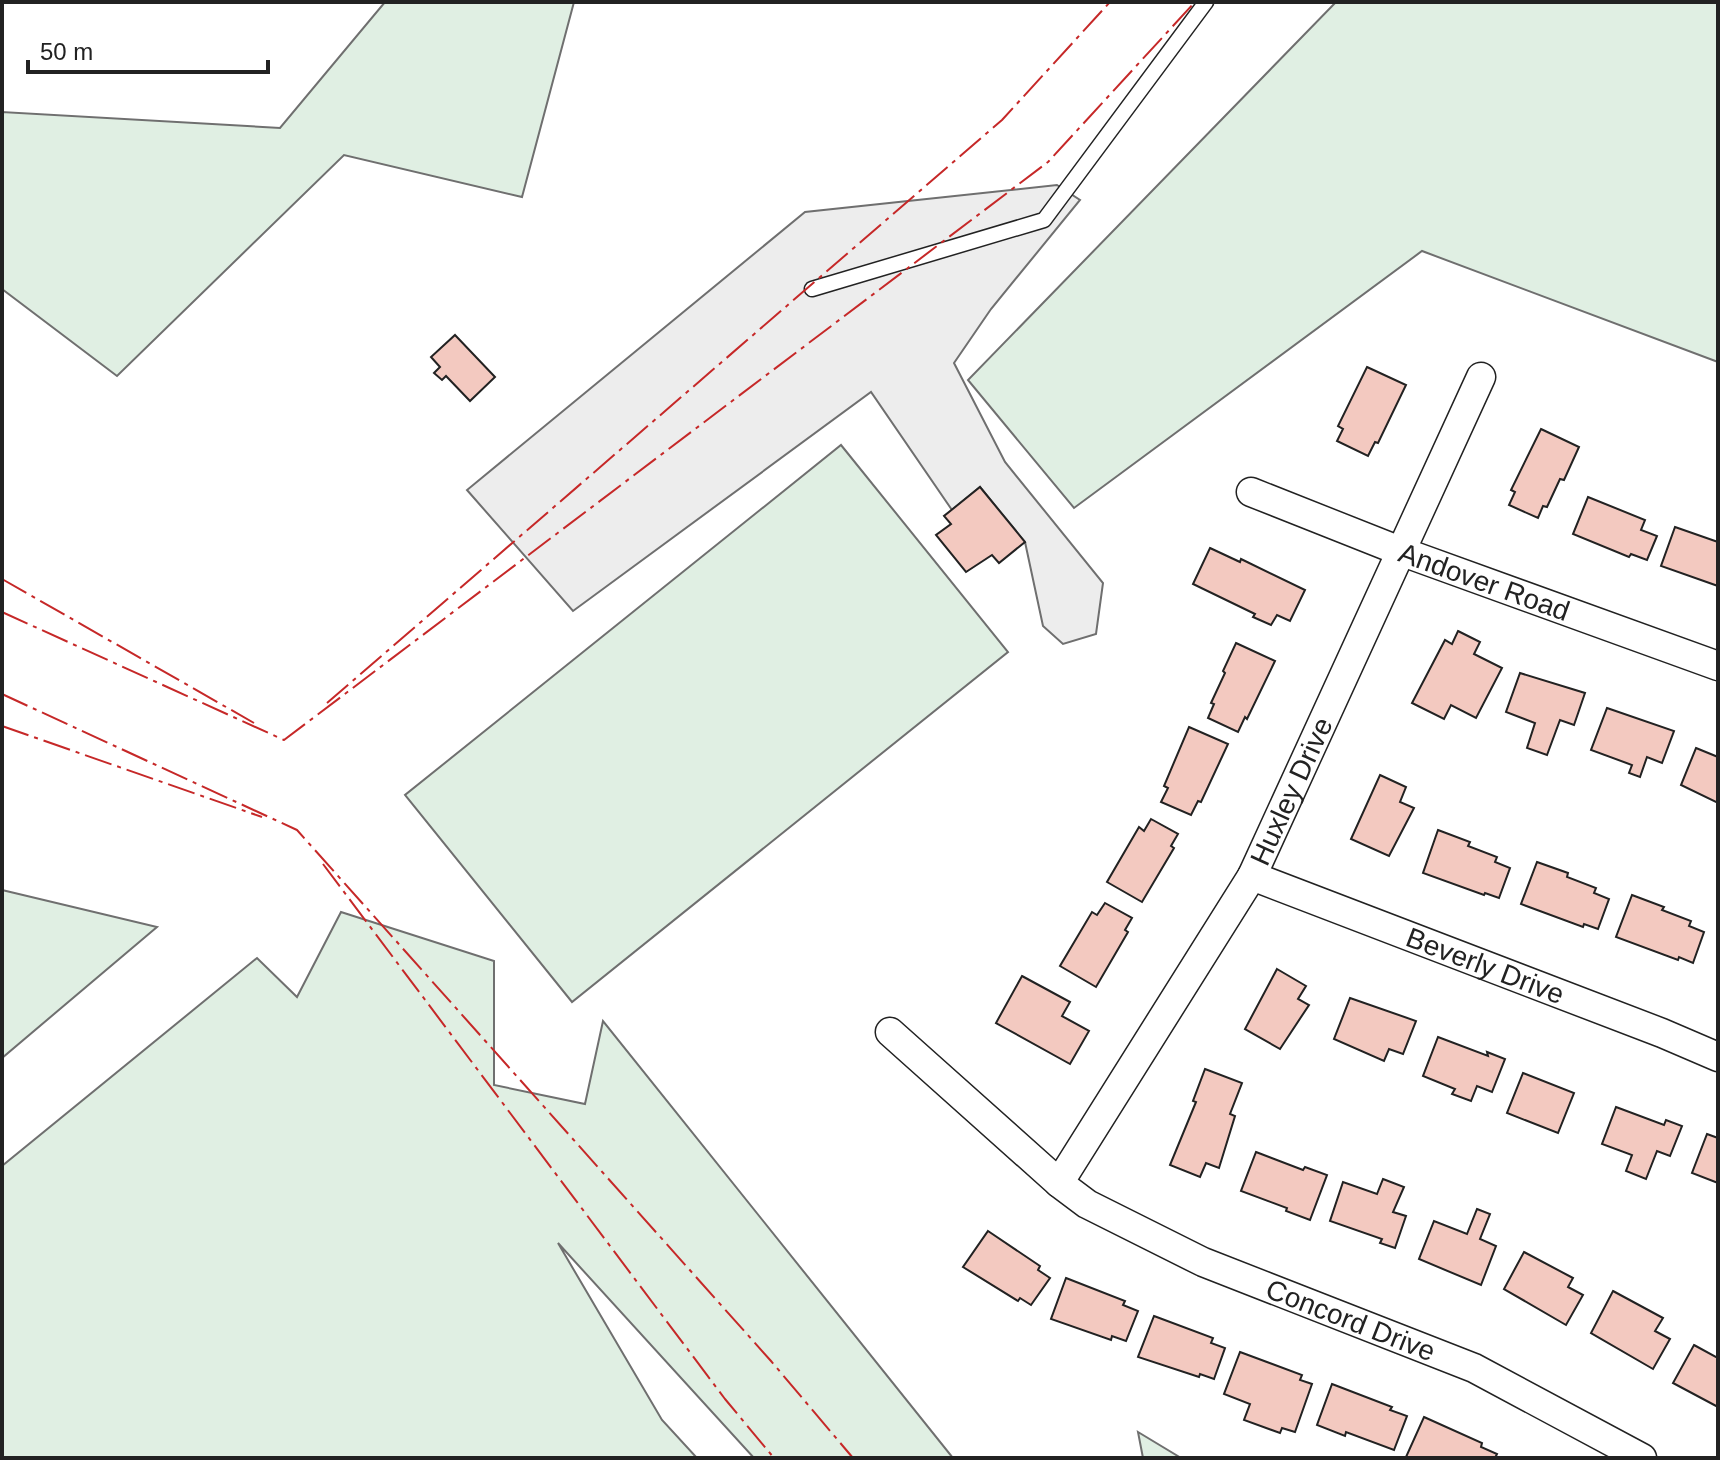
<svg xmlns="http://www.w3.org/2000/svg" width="1720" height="1460" viewBox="0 0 1720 1460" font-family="Arial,sans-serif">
  <rect width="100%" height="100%" fill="#fff"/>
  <g fill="#e0efe3" stroke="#6f6f6f" stroke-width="2">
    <path d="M 385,2 L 574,2 L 522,197 L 344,155 L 117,376 L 2,289 L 2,112 L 280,128 Z"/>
    <path d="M 1336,2 L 1718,3 L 1718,362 L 1422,251 L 1074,508 L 968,380 Z"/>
    <path d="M 841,445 L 1008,652 L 572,1002 L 405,795 Z"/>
    <path d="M 2,890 L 157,927 L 2,1058 Z"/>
    <path d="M 341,912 L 494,961 L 494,1085 L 585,1104 L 603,1021 L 953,1458 L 754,1458 L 558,1243 L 662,1420 L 697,1458 L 2,1458 L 2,1166 L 257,958 L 297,997 Z"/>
    <path d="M 1138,1432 L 1181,1458 L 1143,1458 Z"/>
  </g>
  <path fill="#ededed" stroke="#6f6f6f" stroke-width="2" d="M 1057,185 L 1080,200 L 991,309 L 954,363 L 1005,462 L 1103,583 L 1096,634 L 1063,644 L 1043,626 L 1025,542 L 980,487 L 952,510 L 871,392 L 573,611 L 467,490 L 805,212 Z"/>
  <g fill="#f3c9c0" stroke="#222" stroke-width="2">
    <path d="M 455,335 L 495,377 L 470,401 L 446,376 L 442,380 L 434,373 L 440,367 L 431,357 Z"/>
    <path d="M 1367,367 L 1406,385 L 1378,443 L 1375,442 L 1368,456 L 1337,441 L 1343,429 L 1338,426 Z"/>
    <path d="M 1541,429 L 1579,447 L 1564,480 L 1560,479 L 1547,507 L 1543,506 L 1538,518 L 1509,505 L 1515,492 L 1511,490 Z"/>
    <path d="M 980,487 L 1025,542 L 999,563 L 992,555 L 966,572 L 936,535 L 951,524 L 944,516 Z"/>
    <path d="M 1588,497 L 1645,520 L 1641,530 L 1657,536 L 1647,560 L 1631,554 L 1629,557 L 1573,534 Z"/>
    <path d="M 1675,527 L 1718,542 L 1718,586 L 1661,566 Z"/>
    <path d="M 1210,548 L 1240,562 L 1241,559 L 1305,590 L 1290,621 L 1277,615 L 1271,625 L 1253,617 L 1255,614 L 1193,584 Z"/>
    <path d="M 1458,631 L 1480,642 L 1474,654 L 1502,668 L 1476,718 L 1451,705 L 1444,719 L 1412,703 L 1445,640 L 1452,644 Z"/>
    <path d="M 1236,643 L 1275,661 L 1247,719 L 1245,717 L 1238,732 L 1208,718 L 1214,704 L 1211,703 L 1225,673 L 1223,671 Z"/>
    <path d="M 1520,673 L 1585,693 L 1574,725 L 1560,720 L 1547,755 L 1527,748 L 1535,723 L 1506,712 Z"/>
    <path d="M 1607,708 L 1674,731 L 1662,763 L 1647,757 L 1640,777 L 1629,773 L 1632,765 L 1591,750 Z"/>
    <path d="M 1189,727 L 1228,744 L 1201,802 L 1198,801 L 1191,815 L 1161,802 L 1168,788 L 1164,786 Z"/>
    <path d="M 1696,748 L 1718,757 L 1718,803 L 1681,785 Z"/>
    <path d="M 1380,775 L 1406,787 L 1400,802 L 1414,808 L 1389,856 L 1351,839 Z"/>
    <path d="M 1151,819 L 1178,834 L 1171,846 L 1174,848 L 1142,902 L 1107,882 L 1139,827 L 1144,831 Z"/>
    <path d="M 1438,830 L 1470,842 L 1468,846 L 1497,857 L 1495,862 L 1510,868 L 1499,898 L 1485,893 L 1484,895 L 1423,873 Z"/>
    <path d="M 1537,862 L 1568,873 L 1567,877 L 1596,888 L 1594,893 L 1609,899 L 1598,929 L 1584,924 L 1583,927 L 1521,904 Z"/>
    <path d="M 1632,895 L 1664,907 L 1662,910 L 1691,921 L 1689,926 L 1704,932 L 1693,963 L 1679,957 L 1678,960 L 1616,937 Z"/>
    <path d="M 1105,903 L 1132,918 L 1125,930 L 1128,932 L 1096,987 L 1060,966 L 1092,912 L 1097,915 Z"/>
    <path d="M 1277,969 L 1306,986 L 1298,999 L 1309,1005 L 1280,1049 L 1245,1029 Z"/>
    <path d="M 1022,976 L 1070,1002 L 1062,1016 L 1089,1031 L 1070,1064 L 996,1023 Z"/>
    <path d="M 1350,998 L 1416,1021 L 1403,1054 L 1389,1049 L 1384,1061 L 1334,1039 Z"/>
    <path d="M 1438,1037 L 1488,1056 L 1487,1052 L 1505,1059 L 1492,1092 L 1477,1086 L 1471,1101 L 1452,1094 L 1455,1089 L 1423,1076 Z"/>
    <path d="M 1205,1069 L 1242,1083 L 1230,1114 L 1235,1116 L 1219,1168 L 1206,1163 L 1200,1177 L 1170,1165 L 1196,1102 L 1193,1101 Z"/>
    <path d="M 1523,1073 L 1574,1093 L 1558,1133 L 1507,1113 Z"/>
    <path d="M 1616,1107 L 1664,1125 L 1666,1120 L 1682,1126 L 1670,1156 L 1657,1151 L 1646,1179 L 1626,1171 L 1632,1155 L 1602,1144 Z"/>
    <path d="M 1707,1134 L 1718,1138 L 1718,1183 L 1692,1173 Z"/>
    <path d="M 1256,1152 L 1303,1170 L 1305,1167 L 1327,1175 L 1310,1220 L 1286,1211 L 1287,1208 L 1241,1191 Z"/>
    <path d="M 1383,1179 L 1404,1187 L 1393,1212 L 1406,1216 L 1395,1248 L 1380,1243 L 1382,1239 L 1330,1221 L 1343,1182 L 1377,1194 Z"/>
    <path d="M 1477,1209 L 1490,1214 L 1480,1239 L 1496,1246 L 1481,1285 L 1419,1259 L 1434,1221 L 1467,1234 Z"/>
    <path d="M 988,1231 L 1040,1266 L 1038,1270 L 1050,1278 L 1031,1305 L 1020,1298 L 1018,1301 L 963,1267 Z"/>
    <path d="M 1524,1252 L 1573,1278 L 1568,1287 L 1583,1295 L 1566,1325 L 1504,1289 Z"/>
    <path d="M 1066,1278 L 1125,1301 L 1123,1305 L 1138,1311 L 1126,1341 L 1112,1336 L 1111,1340 L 1051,1319 Z"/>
    <path d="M 1613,1291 L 1663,1318 L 1655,1331 L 1670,1339 L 1653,1369 L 1591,1333 Z"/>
    <path d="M 1154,1316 L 1213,1338 L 1211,1343 L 1225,1348 L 1214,1379 L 1200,1374 L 1199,1377 L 1138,1357 Z"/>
    <path d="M 1694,1345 L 1718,1358 L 1718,1407 L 1673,1383 Z"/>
    <path d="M 1240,1352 L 1302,1375 L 1300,1380 L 1312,1384 L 1295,1432 L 1282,1428 L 1280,1433 L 1244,1420 L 1250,1404 L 1224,1394 Z"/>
    <path d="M 1332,1384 L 1392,1407 L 1390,1410 L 1407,1416 L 1394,1450 L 1346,1432 L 1345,1436 L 1317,1425 Z"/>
    <path d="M 1424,1417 L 1482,1443 L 1481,1447 L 1497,1454 L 1495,1458 L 1406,1457 Z"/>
  </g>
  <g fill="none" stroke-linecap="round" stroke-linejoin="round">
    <g stroke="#222" stroke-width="17">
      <path id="lane" d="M 812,289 L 1044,220 L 1206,2"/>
    </g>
    <g stroke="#222" stroke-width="31">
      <g id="street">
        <path id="s1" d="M 1251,492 L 1400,551 L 1718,666"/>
        <path id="s2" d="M 1252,876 L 1662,1033 L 1718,1057"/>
        <path id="s3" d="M 890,1032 L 1059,1183 L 1087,1204 L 1203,1262 L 1474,1368 L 1642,1458"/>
        <path id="s4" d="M 1059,1183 L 1252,876 L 1481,377"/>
      </g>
    </g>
    <use href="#lane" stroke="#fff" stroke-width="14"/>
    <use href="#street" stroke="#fff" stroke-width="28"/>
    <g stroke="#c62828" stroke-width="2" stroke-dasharray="28 6 4 6" stroke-linecap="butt">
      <path d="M 2,579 L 254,723"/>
      <path d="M 2,612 L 284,740 L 1048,162 L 1195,2"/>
      <path d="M 2,694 L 297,830 L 771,1361 L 853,1458"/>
      <path d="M 327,703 L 1002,120 L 1110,2"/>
      <path d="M 2,726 L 262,817"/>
      <path d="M 323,864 L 725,1399 L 774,1458"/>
    </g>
  </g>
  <g text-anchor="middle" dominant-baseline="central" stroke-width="6" stroke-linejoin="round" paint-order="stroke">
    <g font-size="28" fill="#222" stroke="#fff">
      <text stroke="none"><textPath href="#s1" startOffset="250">Andover Road</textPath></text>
      <text stroke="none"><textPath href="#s4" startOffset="456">Huxley Drive</textPath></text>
      <text stroke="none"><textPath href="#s2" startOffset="250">Beverly Drive</textPath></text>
      <text stroke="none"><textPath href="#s3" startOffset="550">Concord Drive</textPath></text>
    </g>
  </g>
  <rect width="1720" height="1460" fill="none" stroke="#222222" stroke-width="8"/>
  <path d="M28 60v12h240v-12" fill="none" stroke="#222222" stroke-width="4"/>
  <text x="40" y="60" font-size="24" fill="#222222" stroke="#ffffff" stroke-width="6" paint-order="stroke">50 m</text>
</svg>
